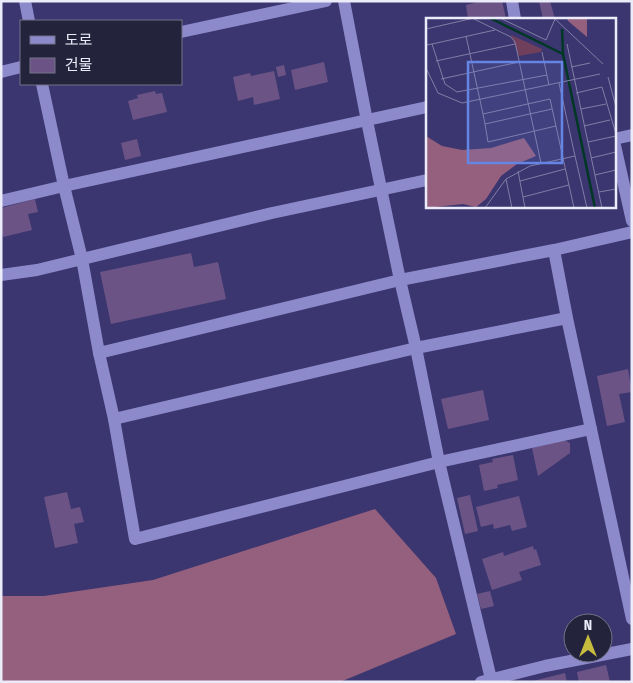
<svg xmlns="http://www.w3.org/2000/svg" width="633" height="683" viewBox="0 0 633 683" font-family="'Fira Sans Condensed','Noto Sans KR',sans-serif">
  <rect width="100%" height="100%" fill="#3b366f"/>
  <path fill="#95607e" d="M 375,509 L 436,578 L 456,634 L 340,682 L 1,682 L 1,596 L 44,596 L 153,580 Z"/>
  <g fill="#6b5485">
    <path d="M 482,1 L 502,1 L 506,19 L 468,19 L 466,5 Z"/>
    <path d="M 539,1 L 550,1 L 555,19 L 543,19 Z"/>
    <path d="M 324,62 L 328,82 L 295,90 L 291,70 Z"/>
    <path d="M 284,65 L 286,75 L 278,77 L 276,67 Z"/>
    <path d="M 274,71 L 280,99 L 254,105 L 253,97 L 238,101 L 233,77 L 250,73 L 251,76 Z"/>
    <path d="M 155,91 L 156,94 L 162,93 L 167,112 L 133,120 L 128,101 L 138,98 L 137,95 Z"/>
    <path d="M 137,139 L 141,156 L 125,160 L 121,143 Z"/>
    <path d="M 35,199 L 38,212 L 28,214 L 32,230 L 3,237 L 1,230 L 1,208 Z"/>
    <path d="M 191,253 L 194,267 L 218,262 L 226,299 L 111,324 L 100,272 Z"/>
    <path d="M 628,369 L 632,392 L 619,394 L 625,422 L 607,426 L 597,376 Z"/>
    <path d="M 483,390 L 489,420 L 448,429 L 441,399 Z"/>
    <path d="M 564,440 L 570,443 L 570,453 L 538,476 L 532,448 Z"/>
    <path d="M 513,455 L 518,480 L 497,485 L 498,488 L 484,491 L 479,465 L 493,462 L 492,459 Z"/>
    <path d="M 67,492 L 71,509 L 80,507 L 84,522 L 74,524 L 78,543 L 55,548 L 44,497 Z"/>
    <path d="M 470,495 L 478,531 L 465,534 L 457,498 Z"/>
    <path d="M 519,496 L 527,527 L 512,531 L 510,525 L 494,529 L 493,524 L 481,527 L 476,507 Z"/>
    <path d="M 533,546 L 534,550 L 536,549 L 541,565 L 519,572 L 522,580 L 492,590 L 482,559 L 503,552 L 504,556 Z"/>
    <path d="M 490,591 L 494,606 L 481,609 L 477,594 Z"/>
    <path d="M 606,665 L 610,682 L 579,682 L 577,672 Z"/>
    <path d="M 565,673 L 567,682 L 534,682 L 533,681 Z"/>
  </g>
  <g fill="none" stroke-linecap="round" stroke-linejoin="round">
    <g stroke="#8c8aca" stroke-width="12">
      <path d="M 25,1 L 29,21"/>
      <path d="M 344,1 L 367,121 L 400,280 L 416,348 L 439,462 L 491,679"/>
      <path d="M 512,1 L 515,19"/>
      <path d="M 181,32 L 326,1"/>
      <path d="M 1,72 L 21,67"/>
      <path d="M 42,84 L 64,186 L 82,259 L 99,353 L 400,280 L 554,250 L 567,318 L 632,619"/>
      <path d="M 614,139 L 632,135"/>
      <path d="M 614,141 L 632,221"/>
      <path d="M 1,201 L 64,186 L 427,107"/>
      <path d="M 554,250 L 632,232"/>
      <path d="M 1,275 L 37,270 L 272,213 L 427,180"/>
      <path d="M 99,353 L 114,419 L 416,348 L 567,318"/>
      <path d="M 114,419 L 135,539 L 439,462 L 591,429"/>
      <path d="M 481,682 L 545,666 L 632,649"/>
    </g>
  </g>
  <g transform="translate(426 18)">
    <rect width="190" height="190" fill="#3b366f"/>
    <path d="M 85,17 L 116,31 L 115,34 L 93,38 Z" fill="#703f5c"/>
    <path d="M 141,0 L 161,0 L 161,19 L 142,3 ZM 0,118 L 16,128 L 36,132 L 65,130 L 98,120 L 110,138 L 91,146 L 75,158 L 60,181 L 50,189 L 37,186 L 0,190 Z" fill="#95607e"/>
    <path fill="none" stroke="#003725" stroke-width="2.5" d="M 64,0 L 137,36 L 169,190M 136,11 L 137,35"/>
    <path fill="none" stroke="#817ea6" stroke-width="1" d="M 74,0 L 120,22 L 129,1M 128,0 L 177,46M 48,1 L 85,19 L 89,24 L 115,145M 0,11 L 48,0M 40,18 L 57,96 L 124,81 L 148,190M 6,26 L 69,12M 141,26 L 176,190M 0,27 L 6,26 L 19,66 L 31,74 L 121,57M 116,34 L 123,67M 10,43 L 89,26M 145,49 L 164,45M 0,50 L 12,75 L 36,85 L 174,56M 182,59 L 190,89M 15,61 L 93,44M 133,65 L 149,138M 150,75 L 176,69 L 190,116M 155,91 L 180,86M 57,96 L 59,106 L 126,91M 59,106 L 62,124 L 130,108M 158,108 L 184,102M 162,124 L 190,118M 165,140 L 190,134M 92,153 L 99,190M 169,157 L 190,152M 94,163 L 139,151M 173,174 L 190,171M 97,179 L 143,167M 59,190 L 80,161M 86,190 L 80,161 L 104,148 L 149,138 L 161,190"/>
    <path fill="#6585e4" fill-opacity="0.15" stroke="#6585e4" stroke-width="2.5" d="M 42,44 L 136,44 L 136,145 L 42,145 Z"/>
    <rect width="190" height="190" fill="none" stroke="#ebebf9" stroke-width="2.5"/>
  </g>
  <rect width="633" height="683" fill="none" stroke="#ebebf9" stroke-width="5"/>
  <rect x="20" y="20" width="162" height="65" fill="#24233c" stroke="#747388"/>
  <rect x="30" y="36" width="25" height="8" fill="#8c8aca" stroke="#747388"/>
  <text x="65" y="45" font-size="15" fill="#ebebf9">도로</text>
  <rect x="30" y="58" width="25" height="15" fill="#6b5485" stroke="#747388"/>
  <text x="65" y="70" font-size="15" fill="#ebebf9">건물</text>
  <g transform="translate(588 638)"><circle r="24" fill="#24233c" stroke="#747388"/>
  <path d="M0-4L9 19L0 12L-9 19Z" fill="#c6bc3d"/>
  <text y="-8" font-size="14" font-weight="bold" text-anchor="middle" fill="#ebebf9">N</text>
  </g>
</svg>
